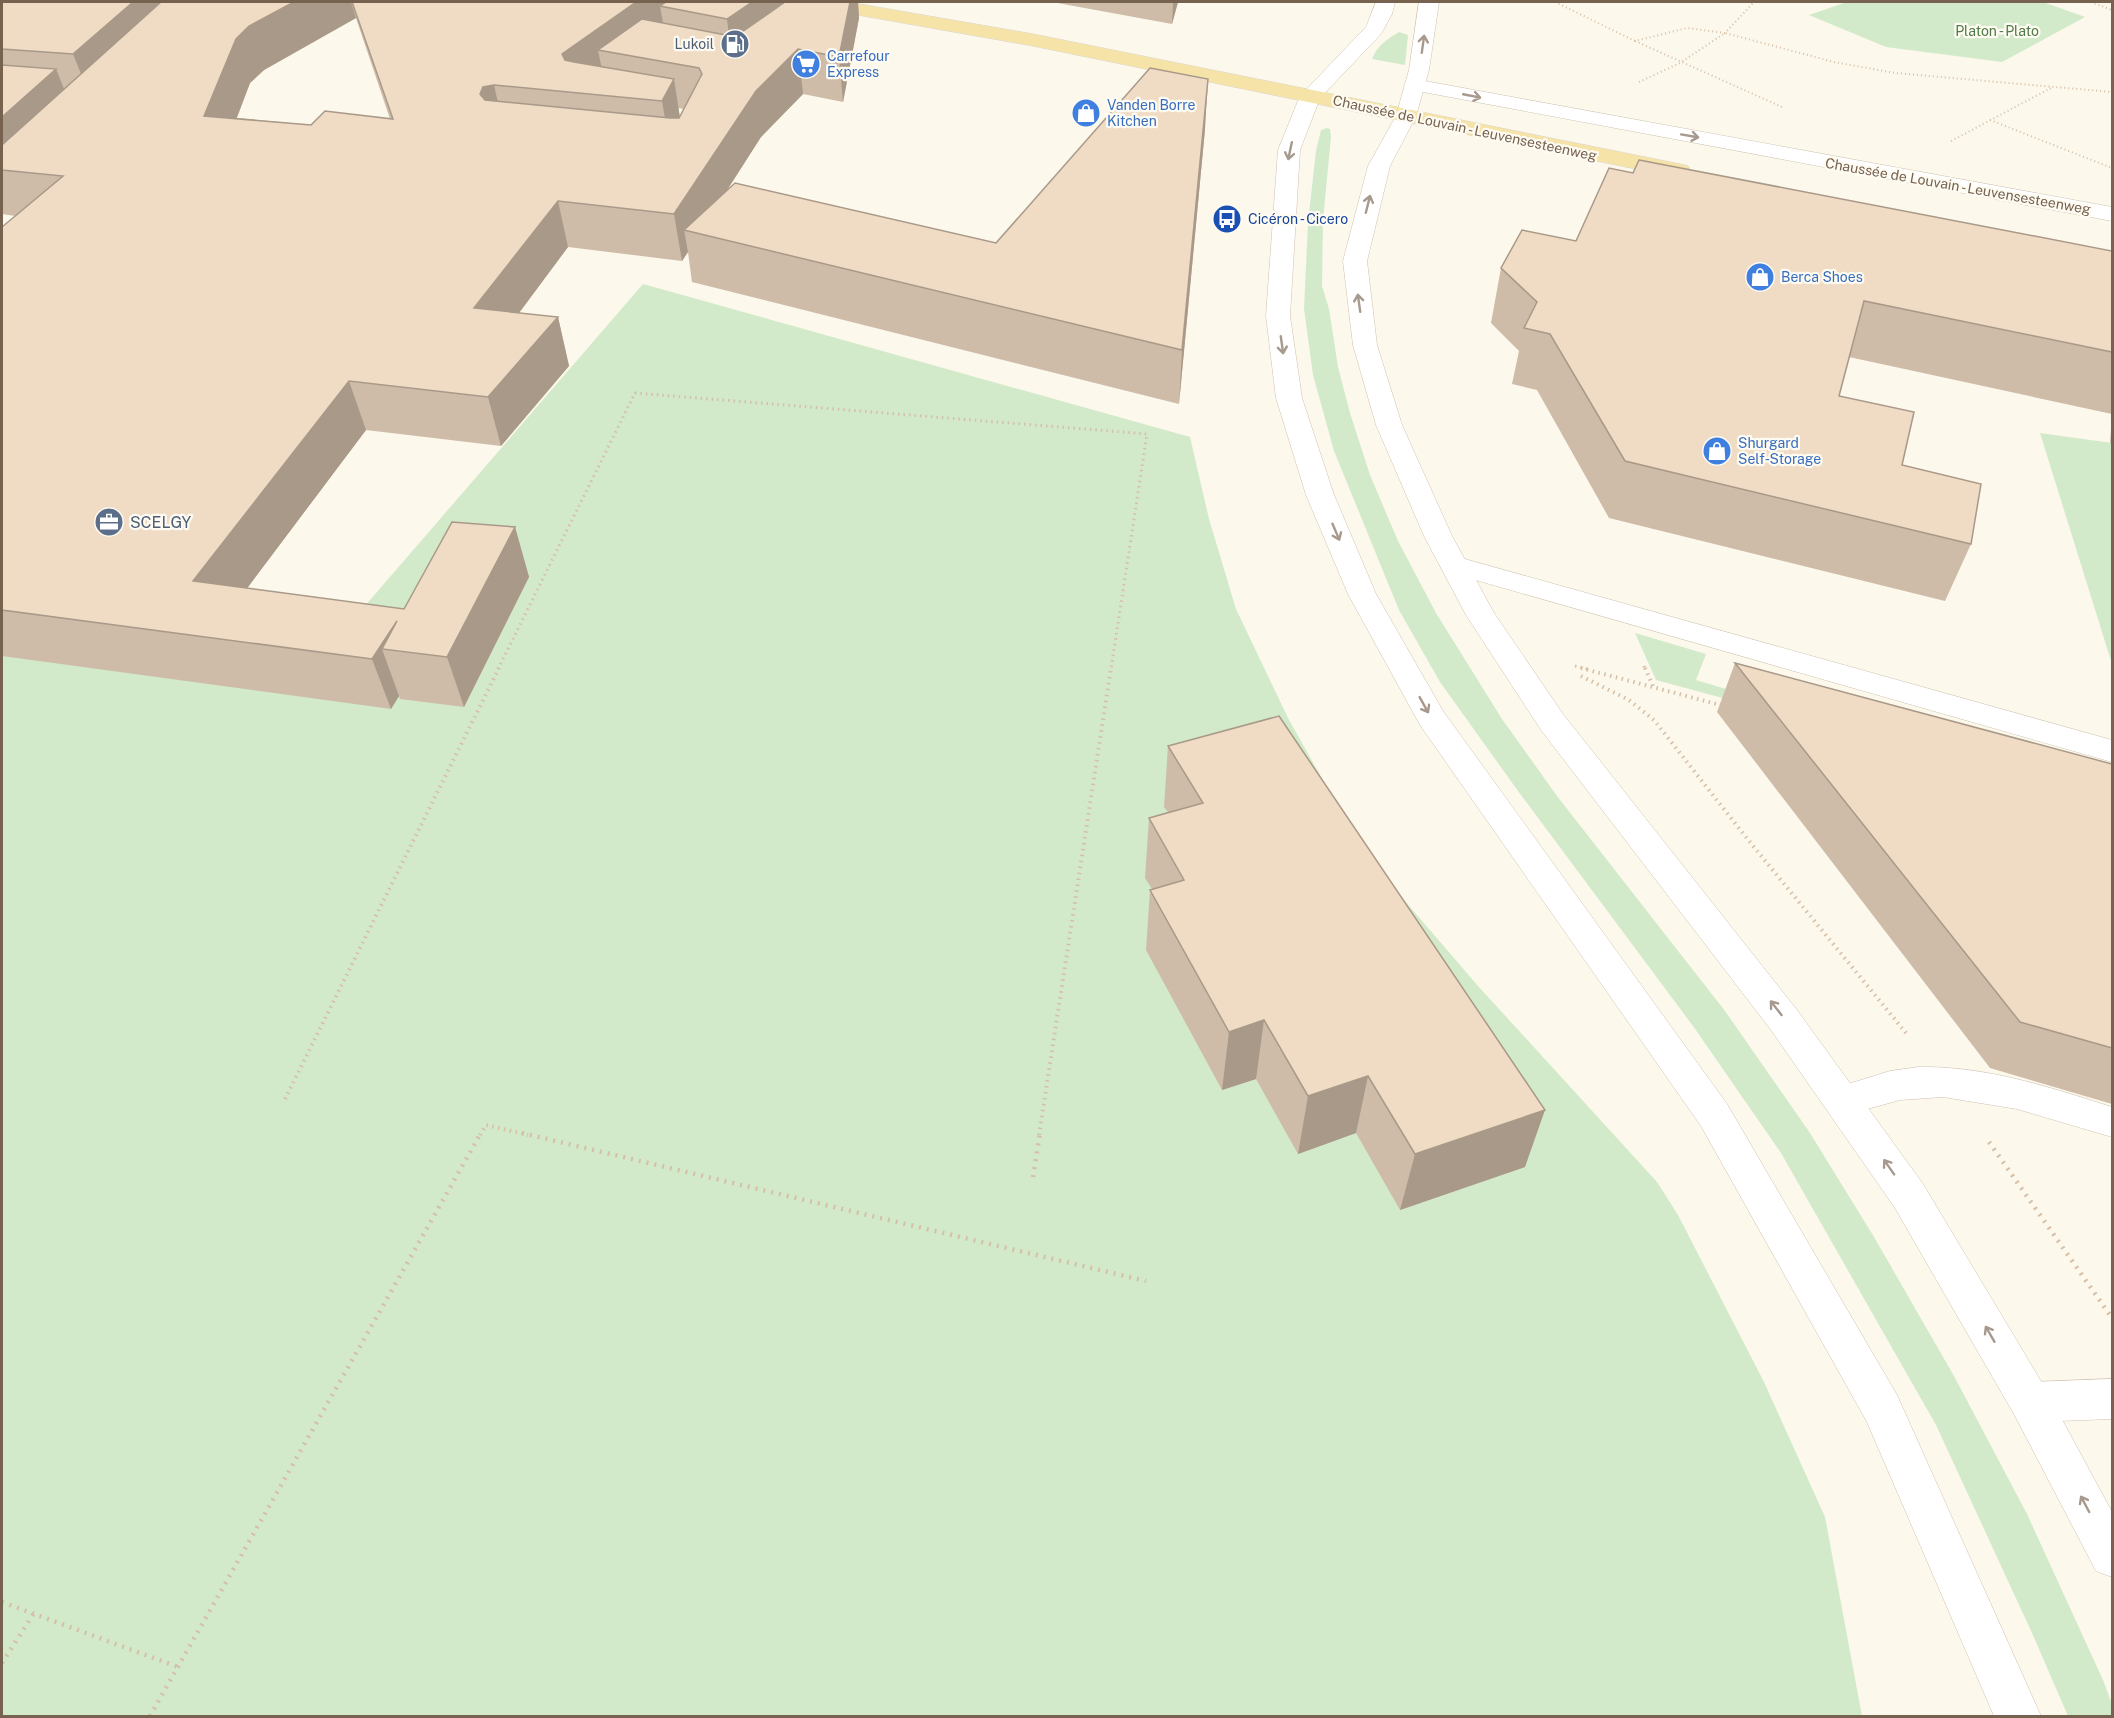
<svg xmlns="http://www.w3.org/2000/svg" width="2114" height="1718" viewBox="0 0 2114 1718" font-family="'Public Sans',sans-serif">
  <rect width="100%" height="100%" fill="#fcf8eb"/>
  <g fill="#d2eaca">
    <path d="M 1847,2 L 2043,2 L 2085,17 L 2002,62 L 1886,47 L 1809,15 Z"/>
    <path d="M 1399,32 L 1408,35 L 1405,65 L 1372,59 C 1377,46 1387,39 1399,32 Z"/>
    <path d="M 1327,128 L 1330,129 L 1331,137 L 1323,220 L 1322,286 L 1329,309 L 1338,367 L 1350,413 L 1370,475 L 1398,541 L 1436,613 L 1502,719 L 1557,796 L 1725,1011 L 1810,1133 L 1874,1237 L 1954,1376 L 2027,1514 L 2103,1680 L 2112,1704 L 2112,1716 L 2068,1716 L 2032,1633 L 1936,1425 L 1781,1153 L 1693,1026 L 1518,791 L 1440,682 L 1399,610 L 1334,451 L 1313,375 L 1304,309 L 1308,222 L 1316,151 L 1321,130 Z"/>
    <path d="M 643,284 L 1190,437 L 1209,519 L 1236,609 L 1288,718 L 1352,832 L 1380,872 L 1478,986 L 1657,1182 L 1678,1215 L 1764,1382 L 1825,1517 L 1862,1716 L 2,1716 L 2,601 L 345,629 Z"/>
    <path d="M 2040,433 L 2112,443 L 2112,664 Z"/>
    <path d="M 1635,633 L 1706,654 L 1696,680 L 2000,771 L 2000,773 L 1656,680 Z"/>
  </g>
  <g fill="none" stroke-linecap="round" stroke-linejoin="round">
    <g stroke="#cec1b1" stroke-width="1">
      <g id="lane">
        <path d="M 1454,556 L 2112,740 L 2112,762 L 1444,571 L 1440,565 L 1444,559 Z"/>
        <path d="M 1919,1067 C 1986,1066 2049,1087 2112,1107 L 2112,1137 L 2017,1109 L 1943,1097 L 1900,1100 L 1842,1116 L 1829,1112 L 1824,1101 L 1829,1090 L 1890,1071 Z"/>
        <path d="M 2112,1379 L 2112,1419 L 2030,1422 L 2015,1416 L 2009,1402 L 2015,1388 L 2030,1382 Z"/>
      </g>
    </g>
    <g stroke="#cec1b1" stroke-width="1">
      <path id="street" d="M 1414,79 L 2112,207 L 2112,221 L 1407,89 L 1404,85 L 1407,81 Z"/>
    </g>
    <g stroke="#d1c2af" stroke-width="1">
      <g id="secondary">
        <path d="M 1376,2 L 1395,2 L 1392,14 L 1381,34 L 1320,98 L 1300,150 L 1290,316 L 1302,398 L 1334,495 L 1376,594 L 1443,711 L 1727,1104 L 1897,1395 L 2041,1716 L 1994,1716 L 1867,1422 L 1701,1126 L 1420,725 L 1348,594 L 1306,495 L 1276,398 L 1266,316 L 1278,150 L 1300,96 L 1366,27 Z"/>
        <path d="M 1419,2 L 1439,2 L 1429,70 L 1416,116 L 1390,166 L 1367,261 L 1377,345 L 1402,425 L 1452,536 L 1494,613 L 1563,714 L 1797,1010 L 1923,1184 L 2045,1388 L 2112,1512 L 2112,1577 L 2096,1571 L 2015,1416 L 1895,1208 L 1771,1030 L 1541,730 L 1466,615 L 1424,536 L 1376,425 L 1353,345 L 1343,261 L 1368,166 L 1396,116 L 1409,70 Z"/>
      </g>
    </g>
    <g stroke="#dcd6d1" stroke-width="1">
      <path id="primary" d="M 808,2 L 848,2 L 1033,34 L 1680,164 L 1688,166 L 1691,171 L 1688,176 L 1680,178 L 1033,46 L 818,8 L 811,6 Z"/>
    </g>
    <g stroke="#d6bfa7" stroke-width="2" stroke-dasharray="1 3" stroke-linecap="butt">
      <path d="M 1555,2 L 1635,41 L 1687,28 L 1725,33 L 1754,2"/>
      <path d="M 2091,2 L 2112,10"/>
      <path d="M 1635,41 L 1782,107"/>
      <path d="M 1639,82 L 1680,63 L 1725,33 L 1834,62 L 1895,73 L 2112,92"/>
      <path d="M 1990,120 L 2112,168"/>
      <path d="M 1951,141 L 2053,87"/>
    </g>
    <g stroke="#d6bfa7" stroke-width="3" stroke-dasharray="1.5 4" stroke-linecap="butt">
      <path d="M 1575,666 L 1587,669"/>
      <path d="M 1644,666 L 1645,669"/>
      <path d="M 498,669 L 635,393 L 1147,434 L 1111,669"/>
    </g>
    <g stroke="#d6bfa7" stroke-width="4" stroke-dasharray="1.5 4.5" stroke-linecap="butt">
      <path d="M 1581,668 L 1724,706"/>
      <path d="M 1645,668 L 1653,686"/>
      <path d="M 1581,676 L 1629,700 L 1654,720 L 1749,841 L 1906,1033"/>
      <path d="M 285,1099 L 499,668"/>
      <path d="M 480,1135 L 486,1125 L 528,1135"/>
      <path d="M 1039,1135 L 1111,668"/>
    </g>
    <g stroke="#d6bfa7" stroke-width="4.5" stroke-dasharray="2 6" stroke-linecap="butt">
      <path d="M 522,1133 L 1146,1281"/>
      <path d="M 1989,1142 L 2112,1318"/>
      <path d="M 1033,1177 L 1040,1133"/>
      <path d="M 2,1602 L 178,1667"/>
      <path d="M 2,1663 L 34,1613"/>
      <path d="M 150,1716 L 481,1133"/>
    </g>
    <use href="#lane" fill="#fff" fill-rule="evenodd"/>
    <use href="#street" fill="#fff" fill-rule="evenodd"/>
    <use href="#secondary" fill="#fff" fill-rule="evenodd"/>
    <use href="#primary" fill="#f6e3a8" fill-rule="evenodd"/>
  </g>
  <g fill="#cebca9" fill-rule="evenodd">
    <path d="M 2,2 L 858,2 L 859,18 L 843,102 L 803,94 L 761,137 L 727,190 L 996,243 L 1205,129 L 1179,404 L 692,282 L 688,252 L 682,261 L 568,247 L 519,313 L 558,317 L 569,366 L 501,446 L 366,430 L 247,588 L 404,609 L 515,527 L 529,577 L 464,707 L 400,699 L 399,696 L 391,709 L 2,656 L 2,227 L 15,216 L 2,214 ZM 356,18 L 390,119 L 311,125 L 237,118 L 250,83 L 264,70 ZM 678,108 L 684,109 L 680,117 Z"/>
    <path d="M 1052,2 L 1178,2 L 1172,24 Z"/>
    <path d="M 1633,173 L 2112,251 L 2112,414 L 1849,357 L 1839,396 L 1902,465 L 1971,544 L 1945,601 L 1609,518 L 1537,390 L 1512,384 L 1519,351 L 1491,323 L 1501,268 L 1576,241 Z"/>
    <path d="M 2112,416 L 2112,443 L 2110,443 Z"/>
    <path d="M 1735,663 L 2112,764 L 2112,1104 L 1990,1068 L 1717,712 Z"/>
    <path d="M 1168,746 L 1525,1167 L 1400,1210 L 1356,1133 L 1298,1154 L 1256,1079 L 1222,1090 L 1146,950 L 1150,890 L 1152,889 L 1145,878 L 1149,818 L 1168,812 L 1164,807 Z"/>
  </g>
  <g fill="#a89989">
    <path d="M 133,2 L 196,2 L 91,99 L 73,54 Z"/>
    <path d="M 294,2 L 351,2 L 356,18 L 264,70 L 250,83 L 220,161 L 204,116 L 236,39 L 249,26 Z"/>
    <path d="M 636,2 L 702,2 L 660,6 L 664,29 L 598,50 L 603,75 L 579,93 L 562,54 Z"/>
    <path d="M 752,2 L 809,2 L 732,63 L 727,19 Z"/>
    <path d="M 850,2 L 858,2 L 859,18 L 843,102 L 839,57 Z"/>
    <path d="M 1173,2 L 1178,2 L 1172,24 L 1173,3 Z"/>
    <path d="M 798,49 L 803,94 L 761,137 L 699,234 L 684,230 L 688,252 L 682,261 L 674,214 L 756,91 Z"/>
    <path d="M 56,69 L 74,114 L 2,170 L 2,117 Z"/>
    <path d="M 674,79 L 681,124 L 670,147 L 662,101 Z"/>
    <path d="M 1208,79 L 1205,129 L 1179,404 L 1182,350 Z"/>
    <path d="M 494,85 L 504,130 L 480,94 L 483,87 Z"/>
    <path d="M 558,201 L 568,247 L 487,356 L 474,308 Z"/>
    <path d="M 558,317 L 569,366 L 501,446 L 488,397 Z"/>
    <path d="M 349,381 L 366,430 L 215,631 L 193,581 Z"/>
    <path d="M 515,527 L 529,577 L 464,707 L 447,657 Z"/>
    <path d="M 397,621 L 382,649 L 399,696 L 391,709 L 372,659 Z"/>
    <path d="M 1264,1020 L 1256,1079 L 1222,1090 L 1229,1032 Z"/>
    <path d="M 1368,1076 L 1356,1133 L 1298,1154 L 1308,1096 Z"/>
    <path d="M 1545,1110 L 1525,1167 L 1400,1210 L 1415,1154 Z"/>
  </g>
  <g fill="#f0dbc4" stroke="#a89989" stroke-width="1.5">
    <path d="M 2,2 L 133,2 L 73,54 L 2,49 Z"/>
    <path d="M 161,2 L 294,2 L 249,26 L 236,39 L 204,116 L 311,125 L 325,111 L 393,119 L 352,2 L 636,2 L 562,54 L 565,60 L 574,62 L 674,79 L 662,101 L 494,85 L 483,87 L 480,94 L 485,100 L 670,118 L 679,118 L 702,74 L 699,68 L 598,50 L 642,19 L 731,36 L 739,34 L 785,2 L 850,2 L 839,57 L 798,49 L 756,91 L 674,214 L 558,201 L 474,308 L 558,317 L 488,397 L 349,381 L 193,581 L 404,609 L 452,522 L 515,527 L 447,657 L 382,649 L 397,621 L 372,659 L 2,610 L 2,227 L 63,176 L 2,170 L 2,145 Z"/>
    <path d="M 666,2 L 752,2 L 727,19 L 660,6 Z"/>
    <path d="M 2,65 L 56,69 L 2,117 Z"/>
    <path d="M 1150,68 L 1208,79 L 1182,350 L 684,230 L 735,183 L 996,243 Z"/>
    <path d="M 1639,160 L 2112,251 L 2112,352 L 1864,301 L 1839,396 L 1914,412 L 1902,465 L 1981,484 L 1971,544 L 1625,461 L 1550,334 L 1524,328 L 1537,302 L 1501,268 L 1522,230 L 1576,241 L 1609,168 L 1633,173 Z"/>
    <path d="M 1735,663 L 2112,764 L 2112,1048 L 2020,1022 Z"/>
    <path d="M 1279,716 L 1545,1110 L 1415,1154 L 1368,1076 L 1308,1096 L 1264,1020 L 1229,1032 L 1150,890 L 1184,880 L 1149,818 L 1203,803 L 1168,746 Z"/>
  </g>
  <defs><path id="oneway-shaft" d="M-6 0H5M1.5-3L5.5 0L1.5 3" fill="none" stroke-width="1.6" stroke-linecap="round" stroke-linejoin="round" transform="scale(1.5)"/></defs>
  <g stroke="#a7998d">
    <use href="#oneway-shaft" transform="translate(1423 44) rotate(-82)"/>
    <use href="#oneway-shaft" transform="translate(1472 96) rotate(11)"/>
    <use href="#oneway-shaft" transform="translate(1690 136) rotate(10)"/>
    <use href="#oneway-shaft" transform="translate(1290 151) rotate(102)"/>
    <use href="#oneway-shaft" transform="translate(1368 204) rotate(-76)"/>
    <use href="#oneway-shaft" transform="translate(1359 303) rotate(-98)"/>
    <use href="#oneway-shaft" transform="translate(1282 345) rotate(82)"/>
    <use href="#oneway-shaft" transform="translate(1336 532) rotate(67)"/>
    <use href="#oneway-shaft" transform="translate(1424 705) rotate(61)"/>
    <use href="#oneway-shaft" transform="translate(1776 1008) rotate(-128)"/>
    <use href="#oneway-shaft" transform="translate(1889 1167) rotate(-125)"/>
    <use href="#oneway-shaft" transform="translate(1990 1334) rotate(-120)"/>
    <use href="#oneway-shaft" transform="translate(2085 1504) rotate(-118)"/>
  </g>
  <defs>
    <g id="fuel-disc" transform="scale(1.5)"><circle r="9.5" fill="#5c6f8a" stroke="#fefbf2"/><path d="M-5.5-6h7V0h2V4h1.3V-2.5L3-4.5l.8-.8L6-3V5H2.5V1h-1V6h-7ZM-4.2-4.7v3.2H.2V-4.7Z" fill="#fff"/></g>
    <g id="supermarket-disc" transform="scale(1.5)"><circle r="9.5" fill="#3f7fe0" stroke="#fefbf2"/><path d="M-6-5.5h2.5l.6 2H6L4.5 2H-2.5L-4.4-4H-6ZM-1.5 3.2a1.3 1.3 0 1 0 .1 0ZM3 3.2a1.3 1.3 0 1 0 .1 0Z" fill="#fff"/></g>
    <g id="shop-disc" transform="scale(1.5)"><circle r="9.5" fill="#3f7fe0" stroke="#fefbf2"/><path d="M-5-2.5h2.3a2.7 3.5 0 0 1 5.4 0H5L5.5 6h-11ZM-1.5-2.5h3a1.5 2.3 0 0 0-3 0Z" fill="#fff"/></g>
    <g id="bus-disc" transform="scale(1.5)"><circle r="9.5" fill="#1a4fb4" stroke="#fefbf2"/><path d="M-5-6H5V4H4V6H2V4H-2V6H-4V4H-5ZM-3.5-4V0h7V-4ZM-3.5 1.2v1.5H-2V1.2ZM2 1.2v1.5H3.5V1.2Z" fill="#fff"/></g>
    <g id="office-disc" transform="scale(1.5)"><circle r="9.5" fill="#5c6f8a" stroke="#fefbf2"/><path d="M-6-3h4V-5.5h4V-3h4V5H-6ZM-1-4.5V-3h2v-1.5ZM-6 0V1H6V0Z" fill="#fff"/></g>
  </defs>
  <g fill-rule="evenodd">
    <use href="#fuel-disc" x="735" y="44"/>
    <use href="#supermarket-disc" x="806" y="64"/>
    <use href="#shop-disc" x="1086" y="113"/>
    <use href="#bus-disc" x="1227" y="219"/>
    <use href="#shop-disc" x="1760" y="277"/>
    <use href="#shop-disc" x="1717" y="451"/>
    <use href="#office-disc" x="109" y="522"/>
  </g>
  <g text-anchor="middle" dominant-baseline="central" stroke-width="4.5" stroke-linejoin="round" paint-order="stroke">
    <g font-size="14" fill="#507b47" stroke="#fefbf2">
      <text x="1997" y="31">Platon - Plato</text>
    </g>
    <g font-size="14" fill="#4e5e75" stroke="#fefbf2" text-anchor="end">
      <text x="714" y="44">Lukoil</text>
    </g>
    <g font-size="14" fill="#366cbe" stroke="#fefbf2" text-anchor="start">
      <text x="827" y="56">Carrefour<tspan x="827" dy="16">Express</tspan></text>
      <text x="1107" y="105">Vanden Borre<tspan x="1107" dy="16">Kitchen</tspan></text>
      <text x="1781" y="277">Berca Shoes</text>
      <text x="1738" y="443">Shurgard<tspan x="1738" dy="16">Self-Storage</tspan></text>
    </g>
    <g font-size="14" fill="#77624f" stroke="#fefbf2">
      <text transform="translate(1465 128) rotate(12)">Chaussée de Louvain - Leuvensesteenweg</text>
      <text transform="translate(1958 186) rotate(10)">Chaussée de Louvain - Leuvensesteenweg</text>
    </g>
    <g font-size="14" fill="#164399" stroke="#fefbf2" text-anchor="start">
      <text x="1248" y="219">Cicéron - Cicero</text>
    </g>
    <g font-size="16" fill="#4e5e75" stroke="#fefbf2" text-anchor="start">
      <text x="130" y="522">SCELGY</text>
    </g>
  </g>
  <rect width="2114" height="1718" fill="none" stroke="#77624f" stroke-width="6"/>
</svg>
